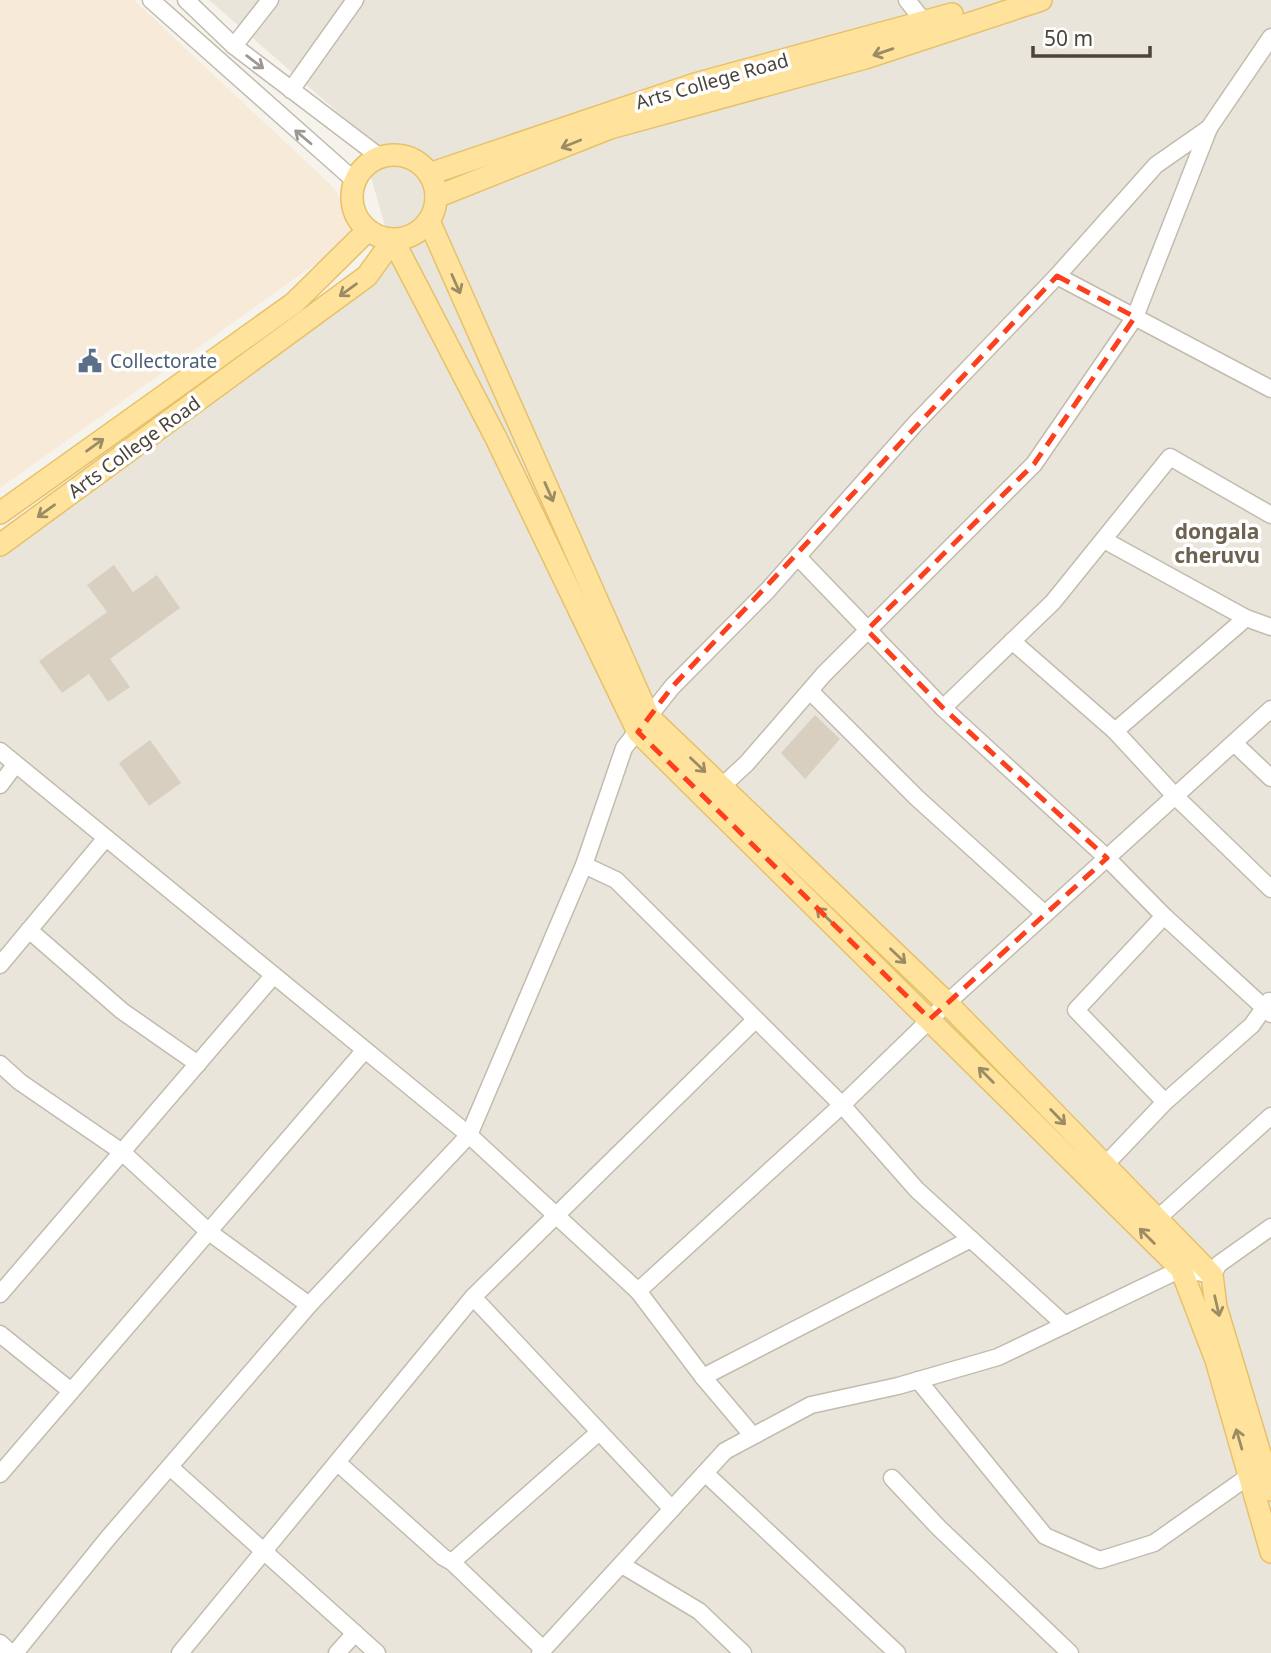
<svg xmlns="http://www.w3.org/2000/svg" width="1271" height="1653" viewBox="0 0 1271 1653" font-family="'Noto Sans',sans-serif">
  <rect width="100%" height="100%" fill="#f6f3ec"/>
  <path fill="#eae5da" d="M 209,0 L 1271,0 L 1271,1653 L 0,1653 L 0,540 L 394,257 L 357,129 Z"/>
  <path fill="#f7ead8" d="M 0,0 L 134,0 L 334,188 L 359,233 L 0,488 Z"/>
  <g fill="#d8cfc1">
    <path d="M 114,565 L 133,592 L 157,575 L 180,608 L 110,659 L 130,687 L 108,702 L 89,674 L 62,693 L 39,661 L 107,612 L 87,585 Z"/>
    <path d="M 815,715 L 840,739 L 805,779 L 781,753 Z"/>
    <path d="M 150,740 L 181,783 L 149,806 L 119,763 Z"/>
  </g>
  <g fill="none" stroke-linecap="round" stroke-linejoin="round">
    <g stroke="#c2bbae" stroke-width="19">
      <g id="minor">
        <path d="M 151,0 L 355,181"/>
        <path d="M 186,0 L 234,46 L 380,157"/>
        <path d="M 907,0 L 925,23"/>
        <path d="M 234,46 L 270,0"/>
        <path d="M 291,90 L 355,0"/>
        <path d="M 1057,276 L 1271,389"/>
        <path d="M 1271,515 L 1170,457 L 1053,602 L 943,708 L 1107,858 L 1164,916 L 1271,1014"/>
        <path d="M 1104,540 L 1246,618 L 1115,731"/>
        <path d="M 798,557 L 943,708"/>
        <path d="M 1246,618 L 1271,627"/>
        <path d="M 1012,641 L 1115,731 L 1175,796 L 1271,889"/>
        <path d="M 810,691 L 917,798 L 1045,914"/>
        <path d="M 1234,743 L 1271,778"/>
        <path d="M 0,751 L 469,1135 L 638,1291 L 842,1105 L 616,880 L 584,865 L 624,748 L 672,687 L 768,590 L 915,424 L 1057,276 L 1156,165 L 1209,128 L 1271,37"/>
        <path d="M 0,785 L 15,765"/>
        <path d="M 721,787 L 747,763 L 824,674 L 1034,464 L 1135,317 L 1209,128"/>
        <path d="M 1164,916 L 1076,1010 L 1165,1102"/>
        <path d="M 29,930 L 122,1011 L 198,1064"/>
        <path d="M 0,965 L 105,839"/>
        <path d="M 0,1064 L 20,1082 L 122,1152 L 209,1232 L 309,1305"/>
        <path d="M 1105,1165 L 1165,1102 L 1252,1025 L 1269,1001"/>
        <path d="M 1157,1219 L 1271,1116"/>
        <path d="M 638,1291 L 703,1377 L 753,1436"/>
        <path d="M 0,1294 L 273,976"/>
        <path d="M 473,1297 L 672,1509"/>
        <path d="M 1065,1325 L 917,1190 L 842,1105 L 947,1003 L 1271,709"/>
        <path d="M 0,1334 L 71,1391"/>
        <path d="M 703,1377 L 971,1239"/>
        <path d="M 918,1380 L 1045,1536 L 1100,1560 L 1154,1543 L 1256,1471"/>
        <path d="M 338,1463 L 443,1557 L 452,1562 L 543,1649"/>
        <path d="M 170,1467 L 377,1653"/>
        <path d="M 705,1473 L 897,1653"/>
        <path d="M 0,1474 L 364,1051"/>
        <path d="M 892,1478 L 939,1528 L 1070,1653"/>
        <path d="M 452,1562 L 598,1433"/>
        <path d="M 622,1565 L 699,1611 L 743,1653"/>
        <path d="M 0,1643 L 11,1653"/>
        <path d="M 15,1653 L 108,1538 L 309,1305 L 469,1135 L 584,865"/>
        <path d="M 180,1653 L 473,1297 L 755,1020"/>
        <path d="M 337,1653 L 355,1633"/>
        <path d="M 540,1653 L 725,1451 L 811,1405 L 898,1386 L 998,1357 L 1181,1269 L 1212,1275 L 1219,1264 L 1271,1227"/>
      </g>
    </g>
    <g stroke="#e6c16a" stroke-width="24">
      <g id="major">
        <circle cx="394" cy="197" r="42"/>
        <path d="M 429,174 L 695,84 L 952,14"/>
        <path d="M 436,197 L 610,128 L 865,58 L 1041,0"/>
        <path d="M 429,221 L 649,717 L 947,1003 L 1212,1275 L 1216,1307 L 1271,1490"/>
        <path d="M 0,513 L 294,303 L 368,230"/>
        <path d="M 0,545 L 367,276 L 393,240 L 496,438 L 638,732 L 1181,1269 L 1216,1360 L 1271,1552"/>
      </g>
    </g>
    <use href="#minor" stroke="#fff" stroke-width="16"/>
    <use href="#major" stroke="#ffe39c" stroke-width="21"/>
  </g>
  <defs><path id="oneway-shaft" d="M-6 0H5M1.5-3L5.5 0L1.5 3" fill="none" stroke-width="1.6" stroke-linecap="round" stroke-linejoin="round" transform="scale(1.75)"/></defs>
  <g stroke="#9c8c66">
    <use href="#oneway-shaft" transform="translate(883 52) rotate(161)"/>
    <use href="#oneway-shaft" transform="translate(571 144) rotate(158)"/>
    <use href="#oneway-shaft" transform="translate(456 284) rotate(66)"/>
    <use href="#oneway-shaft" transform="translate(348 290) rotate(144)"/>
    <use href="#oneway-shaft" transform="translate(95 445) rotate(-36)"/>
    <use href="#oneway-shaft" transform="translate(549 492) rotate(66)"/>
    <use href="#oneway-shaft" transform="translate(46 511) rotate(144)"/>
    <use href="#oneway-shaft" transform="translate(698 765) rotate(44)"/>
    <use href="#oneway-shaft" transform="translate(824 915) rotate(-136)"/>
    <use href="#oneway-shaft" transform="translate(898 956) rotate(44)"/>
    <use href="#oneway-shaft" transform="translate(986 1075) rotate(-135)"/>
    <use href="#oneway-shaft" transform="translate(1058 1117) rotate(46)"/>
    <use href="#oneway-shaft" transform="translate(1147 1236) rotate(-135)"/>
    <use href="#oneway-shaft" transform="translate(1217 1306) rotate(77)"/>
    <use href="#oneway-shaft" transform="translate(1239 1439) rotate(-106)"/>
  </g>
  <g stroke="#9c9892">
    <use href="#oneway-shaft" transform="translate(255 62) rotate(37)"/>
    <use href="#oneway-shaft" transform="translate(303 137) rotate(-140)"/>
  </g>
  <path fill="none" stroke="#fc3f1d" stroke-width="5" stroke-dasharray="14 9" stroke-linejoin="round" d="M 1057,276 L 1135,317 L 1034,464 L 867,630 L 943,708 L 1107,858 L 930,1019 L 638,732 L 672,687 Z"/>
  <defs>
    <g id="civic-bare" transform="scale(1.89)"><path d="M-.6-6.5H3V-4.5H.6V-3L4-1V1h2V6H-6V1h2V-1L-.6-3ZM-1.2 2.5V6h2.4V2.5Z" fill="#5c6f8a" stroke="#fff" stroke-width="2.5" paint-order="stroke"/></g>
  </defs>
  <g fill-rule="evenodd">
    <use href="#civic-bare" x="90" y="361"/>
  </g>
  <g text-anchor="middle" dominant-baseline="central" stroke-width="7" stroke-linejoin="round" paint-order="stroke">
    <g font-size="19" fill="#4b4439" stroke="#fff">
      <text transform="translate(712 81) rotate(-16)">Arts College Road</text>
      <text transform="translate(134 447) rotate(-36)">Arts College Road</text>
    </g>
    <g font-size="19" fill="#4e5e75" stroke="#fff" text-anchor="start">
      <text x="110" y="361">Collectorate</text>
    </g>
    <g font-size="21" font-weight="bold" fill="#6e6250" stroke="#fff">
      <text x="1217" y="531">dongala<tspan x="1217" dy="24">cheruvu</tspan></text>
    </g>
  </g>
  <path d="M1033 46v10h117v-10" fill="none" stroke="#4b4439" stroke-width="3.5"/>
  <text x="1044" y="46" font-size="21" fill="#4b4439" stroke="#ffffff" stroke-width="5" paint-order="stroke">50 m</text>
</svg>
